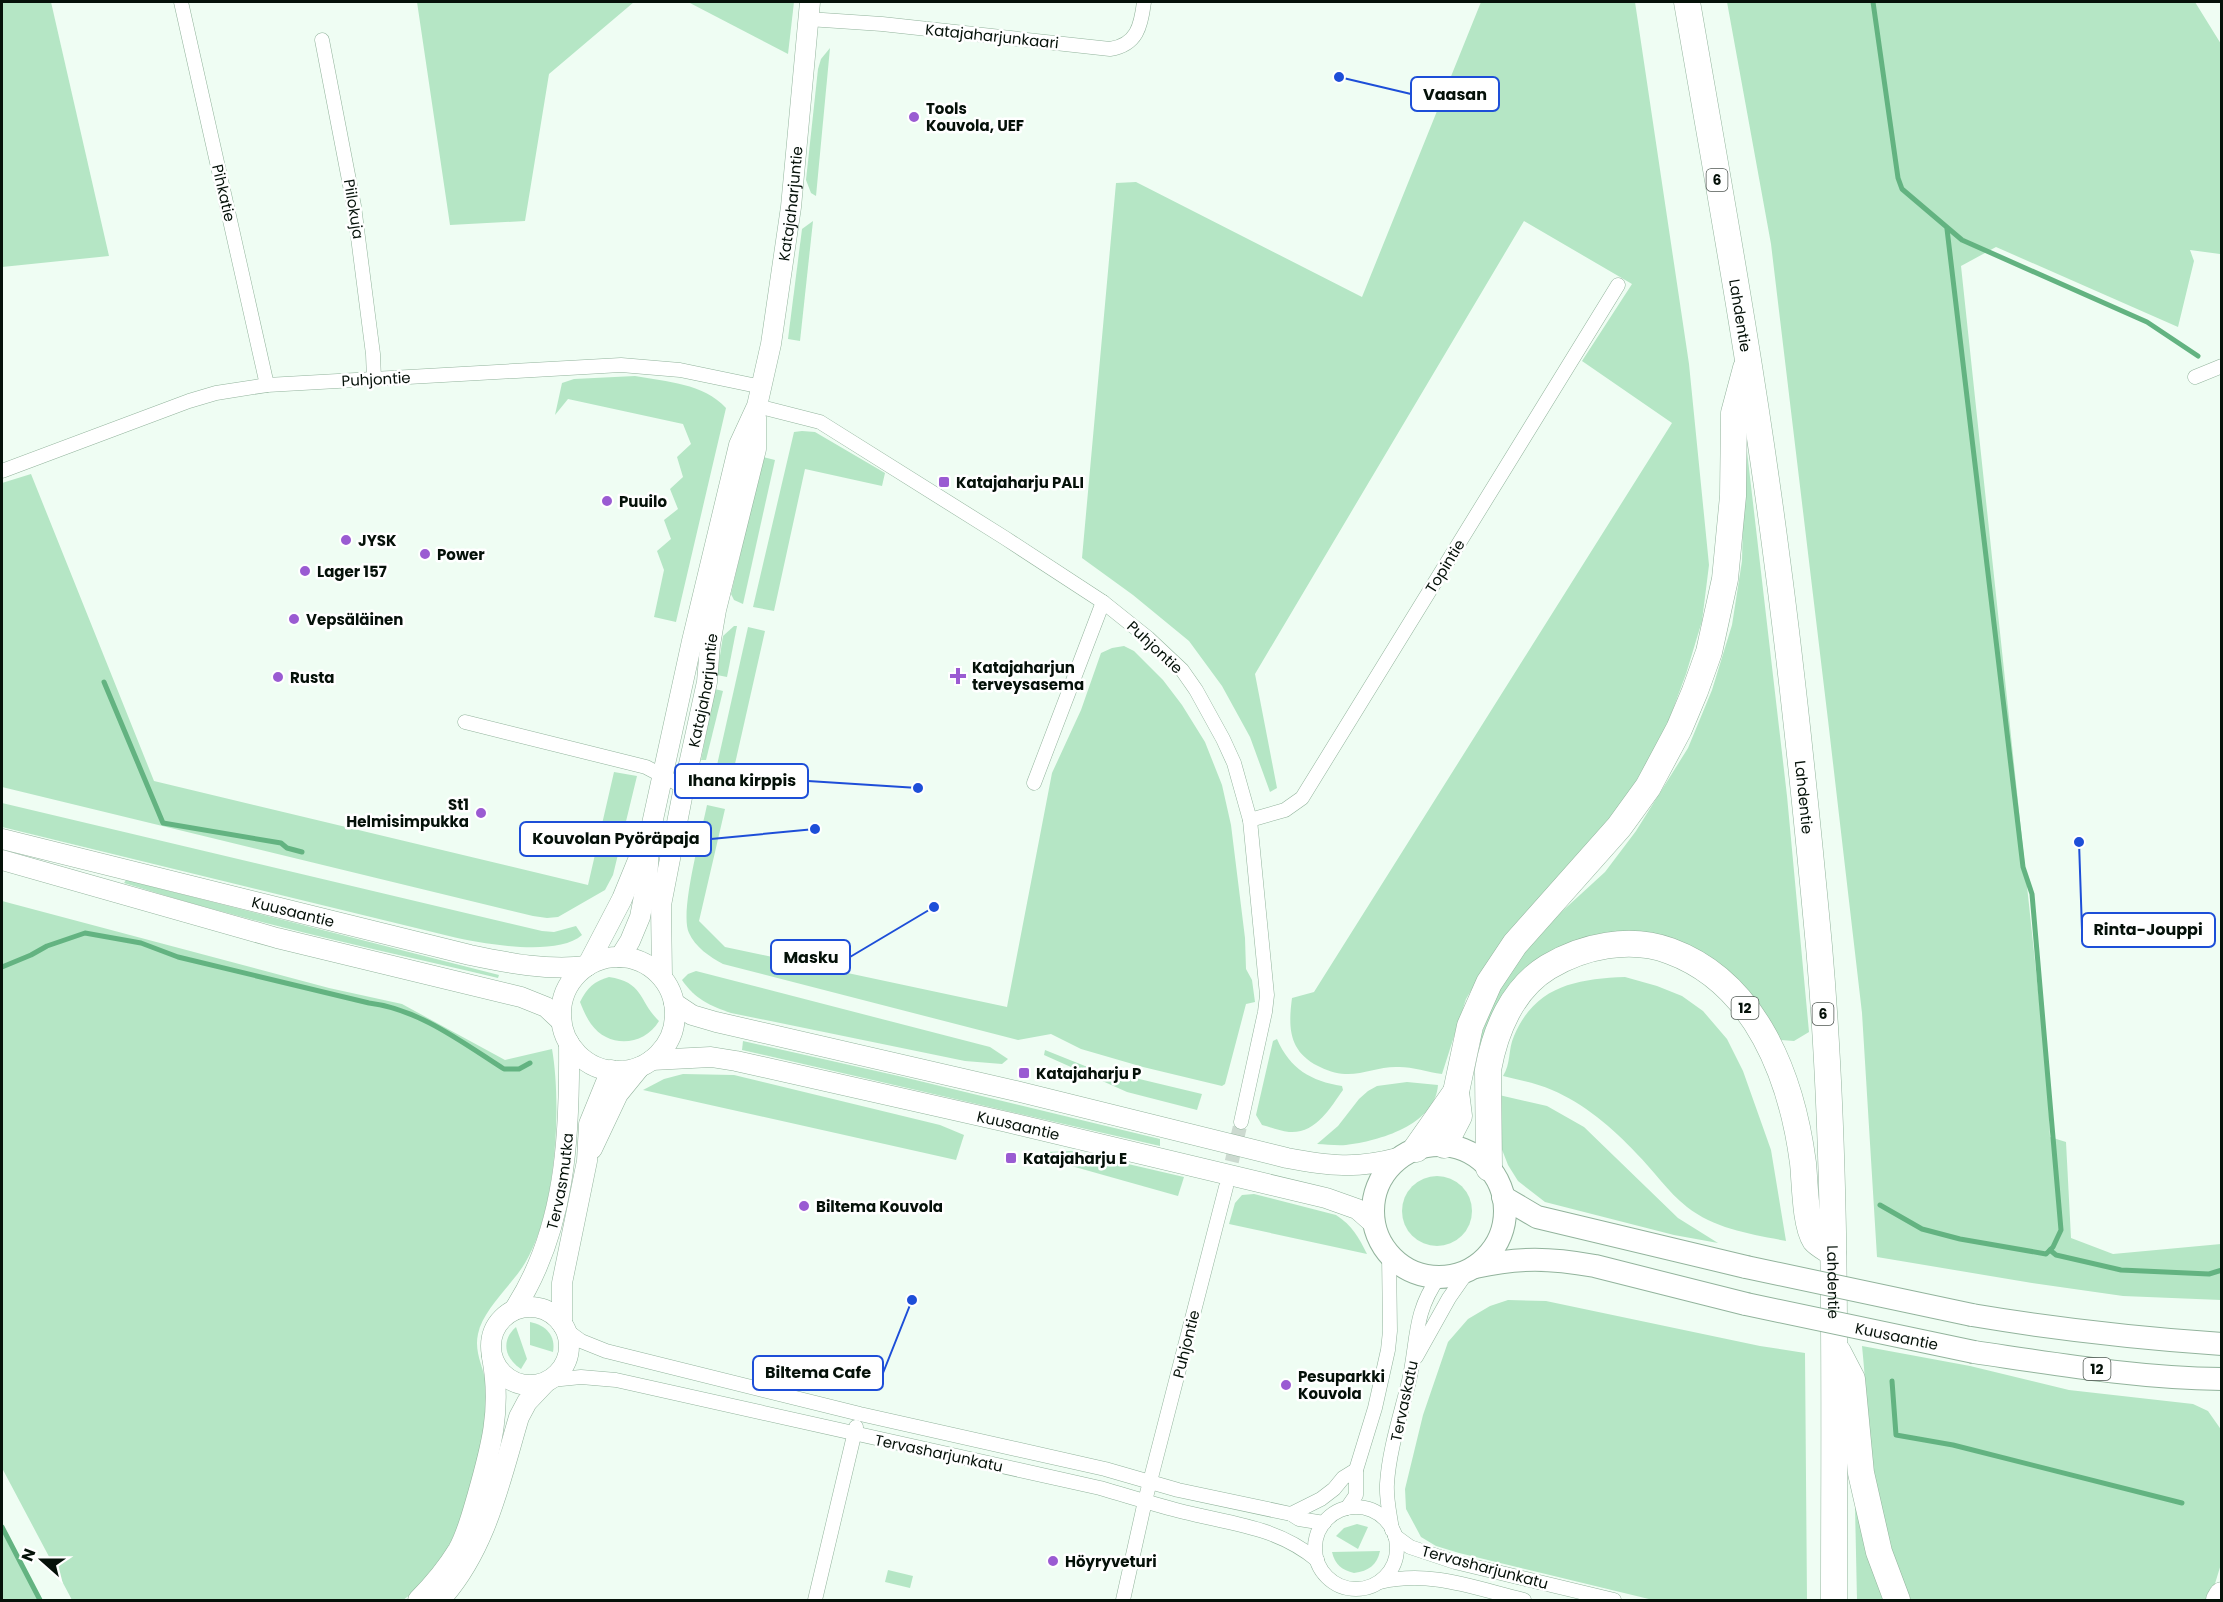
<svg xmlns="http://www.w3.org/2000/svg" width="2223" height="1602" viewBox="0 0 2223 1602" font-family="Poppins,sans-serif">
  <rect width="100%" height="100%" fill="#effdf3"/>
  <g fill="#b5e6c5">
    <path d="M 2,2 L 51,2 L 109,256 L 2,267 Z"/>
    <path d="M 417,2 L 634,2 L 549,74 L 525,221 L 450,225 Z"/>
    <path d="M 688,2 L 794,2 L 788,54 Z"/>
    <path d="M 1481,2 L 1635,2 L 1689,364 L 1709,565 L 1702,621 L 1686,674 L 1667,725 L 1650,761 L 1616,815 L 1490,959 L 1466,999 L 1442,1074 C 1427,1072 1410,1066 1396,1067 C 1378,1067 1362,1075 1345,1074 C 1336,1074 1326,1070 1318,1066 C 1289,1051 1288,1028 1292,998 L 1314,992 L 1672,423 L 1582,361 L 1632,284 L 1524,221 L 1255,674 L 1277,788 L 1270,792 L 1250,737 L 1222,686 L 1189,641 L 1133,595 L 1082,558 L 1116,183 L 1136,182 L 1362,297 Z"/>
    <path d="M 1727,2 L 2195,2 L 2221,44 L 2221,257 L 2220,254 L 2190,250 L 2194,261 L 2178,327 L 1996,247 L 1961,266 L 2047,1074 L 2050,1137 L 2066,1142 L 2071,1238 L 2113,1254 L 2221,1244 L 2221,1300 L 2123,1296 L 2032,1283 L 1877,1257 L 1862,1013 L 1828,720 L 1771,244 Z"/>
    <path d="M 830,48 L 816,196 L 811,193 L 806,180 L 818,69 L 821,59 Z"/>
    <path d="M 813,221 L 800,341 L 788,339 L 802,229 Z"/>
    <path d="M 635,376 C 667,382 703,383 726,408 L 676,622 L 654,617 L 664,570 L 657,551 L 671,539 L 664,520 L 678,509 L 670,489 L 683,477 L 677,457 L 691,444 L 683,424 L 568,399 L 555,415 L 562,383 L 574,379 Z"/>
    <path d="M 802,431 L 815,432 L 885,473 L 882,486 L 805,469 L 774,611 L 753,607 L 794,432 Z"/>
    <path d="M 1745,434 L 1787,796 L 1809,1032 L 1794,1041 L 1781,1040 L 1762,1010 L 1738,981 L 1587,941 L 1483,1045 L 1478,1043 L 1500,986 L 1518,958 L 1545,927 L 1605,872 L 1636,831 L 1688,748 L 1712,690 L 1732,625 L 1742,561 Z"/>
    <path d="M 763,457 L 775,460 L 743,604 L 734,600 L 731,594 Z"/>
    <path d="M 31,474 L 154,781 L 588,885 L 614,772 L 637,776 L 613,875 L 605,890 L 558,917 L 547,918 L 533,916 L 2,787 L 2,483 Z"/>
    <path d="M 734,626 L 737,626 L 727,677 L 717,675 L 723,636 Z"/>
    <path d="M 748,627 L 765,631 L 730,786 L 713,783 Z"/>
    <path d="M 1124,646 L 1134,651 L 1163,680 L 1182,705 L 1205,742 L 1222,785 L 1231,825 L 1245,938 L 1246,969 L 1252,980 L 1255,1002 L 1246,1004 L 1225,1084 L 1222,1086 L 1143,1067 L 1081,1049 L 1051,1034 L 1018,1040 L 723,964 C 710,957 695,947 689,933 C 679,913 702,830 707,805 L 725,809 L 699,921 L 725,947 L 1007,1007 L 1052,773 L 1081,710 L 1101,653 L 1112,648 Z"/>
    <path d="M 715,689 L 723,691 L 706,760 L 701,760 Z"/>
    <path d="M 2,803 L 542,931 L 554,932 L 576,926 L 582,935 C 557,957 484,944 453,937 L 2,827 Z"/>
    <path d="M 126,880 L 499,975 L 498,978 C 373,949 247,922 124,883 Z"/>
    <path d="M 2,901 L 329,988 L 402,1004 L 505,1060 L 552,1049 C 562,1106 556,1213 525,1263 C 512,1285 483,1309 478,1334 C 474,1352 483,1366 486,1383 C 487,1390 487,1398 487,1405 C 487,1427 481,1447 476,1468 C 463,1516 447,1571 403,1600 L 72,1600 L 2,1468 Z"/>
    <path d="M 696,971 L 990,1047 L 1008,1059 L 1002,1064 L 965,1061 L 731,1013 C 710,1006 695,999 682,980 L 688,974 Z"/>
    <path d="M 609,977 C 644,982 639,1002 659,1021 C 644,1046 609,1049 591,1024 C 586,1017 583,1009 580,1002 C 587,988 594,981 609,977 Z"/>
    <path d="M 1625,977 L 1657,986 L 1682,996 L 1703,1011 L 1727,1039 L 1743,1071 L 1771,1150 L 1786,1241 C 1751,1234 1715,1229 1687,1207 C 1668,1192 1653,1170 1636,1153 C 1613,1128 1583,1103 1552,1090 C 1537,1083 1519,1080 1503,1076 C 1511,1064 1508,1049 1514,1036 C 1535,986 1576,979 1625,977 Z"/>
    <path d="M 1277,1039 C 1290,1069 1311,1081 1342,1086 L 1343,1090 C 1330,1108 1316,1134 1289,1132 C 1280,1131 1270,1127 1262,1125 L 1256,1115 L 1273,1041 Z"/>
    <path d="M 743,1041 L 903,1077 L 1160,1139 L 1160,1146 L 742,1050 Z"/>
    <path d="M 1045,1050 L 1085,1066 L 1202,1094 L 1197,1110 L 1127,1092 L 1044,1055 Z"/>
    <path d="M 683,1074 L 734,1075 L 940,1125 L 964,1135 L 956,1160 L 643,1090 L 664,1079 Z"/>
    <path d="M 1407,1082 L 1438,1085 C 1435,1125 1379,1141 1346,1145 C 1336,1146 1326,1144 1317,1144 L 1338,1126 L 1359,1099 L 1368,1091 L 1377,1086 Z"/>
    <path d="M 1499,1095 L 1547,1106 L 1584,1127 L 1678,1218 L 1718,1243 L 1674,1235 L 1545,1202 L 1518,1181 L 1508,1165 L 1501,1147 Z"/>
    <path d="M 1072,1151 L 1184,1177 L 1178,1196 L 1043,1158 L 1045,1152 Z"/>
    <circle cx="1437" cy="1211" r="35"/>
    <path d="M 1254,1194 L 1336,1215 C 1352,1225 1359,1238 1367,1254 L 1229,1224 L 1235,1203 L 1242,1195 Z"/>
    <path d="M 1508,1300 L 1546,1301 L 1760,1346 L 1805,1353 L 1807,1600 L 1653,1600 L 1459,1553 L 1436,1546 L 1421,1537 L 1406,1509 L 1405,1489 L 1423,1415 L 1448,1342 L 1468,1319 L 1490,1306 Z"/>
    <path d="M 530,1322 C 546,1325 556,1336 553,1352 L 530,1345 Z"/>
    <path d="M 516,1327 L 527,1359 L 521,1369 C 504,1358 501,1340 516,1327 Z"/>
    <path d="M 1862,1346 L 1970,1366 L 2069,1390 L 2193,1404 L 2208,1411 L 2222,1431 L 2221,1564 L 2210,1600 L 1911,1600 C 1870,1535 1870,1423 1862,1346 Z"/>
    <path d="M 1855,1506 L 1858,1506 L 1886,1600 L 1857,1600 Z"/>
    <path d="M 1357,1524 L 1368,1527 L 1358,1549 L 1336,1536 L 1344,1528 Z"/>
    <path d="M 2,1528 L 39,1600 L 2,1600 Z"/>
    <path d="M 1380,1551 C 1377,1565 1369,1571 1354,1573 C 1342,1570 1335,1565 1332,1552 Z"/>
    <path d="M 888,1570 L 913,1576 L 910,1588 L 885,1582 Z"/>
  </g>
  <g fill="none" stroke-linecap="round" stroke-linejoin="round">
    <g stroke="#63b381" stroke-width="5">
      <path d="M 1873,2 L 1898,178 L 1902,189 L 1962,240 L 2147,322 L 2198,356"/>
      <path d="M 104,682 L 163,823 L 281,843 L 287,848 L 302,852"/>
      <path d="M 2,967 L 31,955 L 47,946 L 85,933 L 141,943 L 178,957 L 369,1003 C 419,1009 463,1043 504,1069 L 519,1069 L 530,1063"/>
      <path d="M 1880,1205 L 1922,1229 L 1960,1239 L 2046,1254 L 2053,1247 L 2061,1230 L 2032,894 L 2023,867 L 1947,229"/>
      <path d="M 2050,1250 L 2056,1255 L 2121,1270 L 2209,1274 L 2222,1270"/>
      <path d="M 1892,1381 L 1896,1435 L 1953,1445 L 2182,1503"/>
      <path d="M 2,1527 L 40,1600"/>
    </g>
    <path stroke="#ccdad0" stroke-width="14" stroke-dasharray="14 7" stroke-linecap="butt" d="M 1227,1182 L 1241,1122"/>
    <g stroke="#92b39c" stroke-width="15">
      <g id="street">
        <path d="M 181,2 L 267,385"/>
        <path d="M 808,19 L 882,24 L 1110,49 C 1137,45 1141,26 1144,2"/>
        <path d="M 322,40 L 354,206 L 373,354 L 374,379"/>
        <path d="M 2195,377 L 2222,366"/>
        <path d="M 757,406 L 820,422 L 1005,538 L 1103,602 L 1148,638 L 1182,670 L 1196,690 L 1223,739 L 1234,763 L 1250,820 L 1267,995 L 1265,1012 L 1241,1122"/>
        <path d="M 2,471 L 189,401 L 216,393 L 267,385 L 621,365 L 680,370 L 762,387"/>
        <path d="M 465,722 L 646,767 L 684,787"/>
        <path d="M 1034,783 L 1103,602"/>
        <path d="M 1250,820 L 1285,810 L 1302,798 L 1618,285"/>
        <path d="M 566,1330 L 581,1341 L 606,1351 L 860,1414 L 1105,1469 L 1178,1490 L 1291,1514 L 1299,1519 L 1324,1523"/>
        <path d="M 1416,1357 L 1449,1298 L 1470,1268"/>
        <path d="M 551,1380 L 581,1377 L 616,1380 L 1100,1488 C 1128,1496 1156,1505 1184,1512 C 1233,1524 1277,1527 1317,1560"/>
        <circle cx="1356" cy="1548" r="41"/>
        <path d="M 1347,1508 L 1356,1495 L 1356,1470 L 1375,1408 L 1388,1350 L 1390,1331 L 1389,1254"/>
        <path d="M 1291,1514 L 1321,1499 L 1334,1489 L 1343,1478 L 1356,1470"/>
        <path d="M 1392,1530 C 1390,1515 1386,1499 1387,1484 C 1389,1450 1401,1414 1409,1381 C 1418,1341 1413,1313 1439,1277"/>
        <path d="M 1395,1536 L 1410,1547 L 1455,1562 L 1614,1600"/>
        <path d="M 1380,1582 C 1431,1570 1474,1588 1524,1600"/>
        <path d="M 815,1600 L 856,1427"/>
        <path d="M 1123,1600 L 1145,1501 L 1226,1187"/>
      </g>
    </g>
    <g stroke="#92b39c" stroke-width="21">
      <g id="secondary">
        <path id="s1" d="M 2,839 L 470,955 C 508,963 548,971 587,966"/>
        <path d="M 2,860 L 277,938 L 521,997 L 546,1007 L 561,1021"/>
        <path id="s2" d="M 620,957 L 630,941 L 640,917 L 647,881 L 650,833 L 692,641 L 739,445 L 757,406 L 771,344 L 791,207 L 810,2"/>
        <circle cx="618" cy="1014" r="57"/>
        <path d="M 587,966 L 622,899 L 645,843"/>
        <path id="s3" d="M 662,977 L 661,905 L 684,787 L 707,682 L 710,645 L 716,610 L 756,449 L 756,417"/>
        <path d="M 674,1003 L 692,1015 L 716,1022 L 1016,1091 L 1287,1158 C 1328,1166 1357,1169 1398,1158"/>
        <path id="s4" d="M 652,1060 L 711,1057 L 736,1061 L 1007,1122 L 1326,1198 L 1357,1209 L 1374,1224"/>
        <path d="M 592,1149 L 618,1094 L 640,1067"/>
        <circle cx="530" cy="1346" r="39"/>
        <path id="s5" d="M 514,1310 C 566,1230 570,1136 569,1043"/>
        <path d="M 562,1324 L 562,1283 L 587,1161 L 589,1124 L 611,1070"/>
        <path d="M 418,1600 C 433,1585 447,1568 458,1550 C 467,1534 472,1514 477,1497 C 491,1448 502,1409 492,1357"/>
        <path d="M 440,1600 C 486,1550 500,1481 519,1417 L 527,1402 L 545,1383"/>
      </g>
    </g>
    <g stroke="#92b39c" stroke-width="24">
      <g id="primary">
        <circle cx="1439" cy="1211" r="66"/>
        <path d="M 1503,1197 L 1537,1217 L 1746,1267"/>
        <path d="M 1475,1267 C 1520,1257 1550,1258 1595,1266 L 1746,1304"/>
        <path d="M 1972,1315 C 2055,1329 2137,1338 2222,1344"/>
        <path d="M 1974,1352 C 2056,1364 2138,1378 2222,1379"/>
      </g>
    </g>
    <g stroke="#92b39c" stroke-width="27">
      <g id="highway">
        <path id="s6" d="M 1687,2 C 1719,187 1753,373 1777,560 C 1794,688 1807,817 1819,946 C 1838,1164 1834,1382 1834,1600"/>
        <path d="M 1444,1145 L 1459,1116 L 1456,1092 L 1470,1026 L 1489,983 L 1515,944 L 1619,827 L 1648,787 L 1679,729 L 1695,691 L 1709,652 L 1725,579 L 1733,496 L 1734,413 L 1746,368"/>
        <path d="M 1416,1149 L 1456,1092"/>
        <path d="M 1489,1168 L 1488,1070 C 1495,1031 1512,989 1548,967 C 1583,946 1630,936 1670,951 C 1757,983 1792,1079 1803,1163 C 1805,1182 1805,1225 1815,1240 C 1819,1245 1828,1249 1833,1253"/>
        <path d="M 1838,1352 L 1852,1379 L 1861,1473 L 1879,1552 L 1897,1600"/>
        <path d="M 2219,1600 L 2222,1595"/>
      </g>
    </g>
    <use href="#street" stroke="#fff" stroke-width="14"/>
    <use href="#secondary" stroke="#fff" stroke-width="20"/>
    <use href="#primary" stroke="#fff" stroke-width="22"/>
    <use href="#highway" stroke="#fff" stroke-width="26"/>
    <g stroke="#92b39c" stroke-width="24" stroke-linecap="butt">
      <g id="primary-bridge">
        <path d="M 1746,1267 L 1972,1315"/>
        <path id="s7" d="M 1746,1304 L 1974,1352"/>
      </g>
    </g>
    <use href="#primary-bridge" stroke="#fff" stroke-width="22"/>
  </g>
  <g fill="#9a5bd2" stroke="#fff" stroke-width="2">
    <circle cx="914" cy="117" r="6"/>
    <rect x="938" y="476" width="12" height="12" rx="3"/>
    <circle cx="607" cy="501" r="6"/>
    <circle cx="346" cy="540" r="6"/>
    <circle cx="425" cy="554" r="6"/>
    <circle cx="305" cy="571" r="6"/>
    <circle cx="294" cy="619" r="6"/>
    <path d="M955 667h6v6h6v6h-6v6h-6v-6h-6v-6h6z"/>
    <circle cx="278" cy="677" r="6"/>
    <circle cx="481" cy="813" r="6"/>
    <rect x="1018" y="1067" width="12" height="12" rx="3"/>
    <rect x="1005" y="1152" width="12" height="12" rx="3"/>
    <circle cx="804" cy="1206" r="6"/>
    <circle cx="1286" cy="1385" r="6"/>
    <circle cx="1053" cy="1561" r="6"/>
  </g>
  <g text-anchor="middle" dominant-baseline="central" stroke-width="5" stroke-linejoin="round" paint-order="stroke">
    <g fill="#fff" stroke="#505853" stroke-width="1.5">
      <rect x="1706.5" y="169" width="21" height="22" rx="4.5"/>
      <rect x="1731.5" y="997" width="27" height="22" rx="4.5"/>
      <rect x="1812.5" y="1003" width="21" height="22" rx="4.5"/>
      <rect x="2083.5" y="1358" width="27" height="22" rx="4.5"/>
    </g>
    <g font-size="14" font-weight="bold" fill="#051109">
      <text x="1717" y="180">6</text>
      <text x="1745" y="1008">12</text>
      <text x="1823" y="1014">6</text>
      <text x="2097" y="1369">12</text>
    </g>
    <g font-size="15" fill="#051109" stroke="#fff">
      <text transform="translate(992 36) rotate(6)">Katajaharjunkaari</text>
      <text transform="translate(224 193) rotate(77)">Pihkatie</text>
      <text stroke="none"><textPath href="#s2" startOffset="776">Katajaharjuntie</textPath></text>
      <text transform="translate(354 209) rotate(81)">Piilokuja</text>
      <text stroke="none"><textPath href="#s6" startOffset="318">Lahdentie</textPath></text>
      <text transform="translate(376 379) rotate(-3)">Puhjontie</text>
      <text transform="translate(1445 566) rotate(-58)">Topintie</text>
      <text transform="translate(1155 647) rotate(43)">Puhjontie</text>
      <text stroke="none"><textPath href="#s3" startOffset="291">Katajaharjuntie</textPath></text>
      <text stroke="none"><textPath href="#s6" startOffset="804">Lahdentie</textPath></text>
      <text stroke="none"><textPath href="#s1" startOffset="300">Kuusaantie</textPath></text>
      <text stroke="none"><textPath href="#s4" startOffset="374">Kuusaantie</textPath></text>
      <text stroke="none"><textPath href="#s5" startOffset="138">Tervasmutka</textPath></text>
      <text stroke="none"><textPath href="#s6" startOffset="1290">Lahdentie</textPath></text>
      <text stroke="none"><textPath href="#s7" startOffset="154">Kuusaantie</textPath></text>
      <text transform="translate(1186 1344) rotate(-76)">Puhjontie</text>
      <text transform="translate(1404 1401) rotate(-78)">Tervaskatu</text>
      <text transform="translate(939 1453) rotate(12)">Tervasharjunkatu</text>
      <text transform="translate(1485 1567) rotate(15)">Tervasharjunkatu</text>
    </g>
    <g font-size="15" font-weight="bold" fill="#051109" stroke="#fff" text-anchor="start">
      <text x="926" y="108">Tools<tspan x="926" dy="17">Kouvola, UEF</tspan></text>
      <text x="956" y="482">Katajaharju PALI</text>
      <text x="619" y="501">Puuilo</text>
      <text x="358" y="540">JYSK</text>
      <text x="437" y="554">Power</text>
      <text x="317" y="571">Lager 157</text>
      <text x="306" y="619">Vepsäläinen</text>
      <text x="972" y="667">Katajaharjun<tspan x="972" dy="17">terveysasema</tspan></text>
      <text x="290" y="677">Rusta</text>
      <text x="469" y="804" text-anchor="end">St1<tspan x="469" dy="17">Helmisimpukka</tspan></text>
      <text x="1036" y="1073">Katajaharju P</text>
      <text x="1023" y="1158">Katajaharju E</text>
      <text x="816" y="1206">Biltema Kouvola</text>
      <text x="1298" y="1376">Pesuparkki<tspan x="1298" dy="17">Kouvola</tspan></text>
      <text x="1065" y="1561">Höyryveturi</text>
    </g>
  </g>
  <path fill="none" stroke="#1d4ed8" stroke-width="2" d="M1339 77L1411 94M918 788L808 781M815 829L711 839M2079 842L2082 930M934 907L850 957M912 1300L883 1373"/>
  <g fill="#1d4ed8" stroke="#fff" stroke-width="2">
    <circle cx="1339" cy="77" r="6"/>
    <circle cx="918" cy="788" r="6"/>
    <circle cx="815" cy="829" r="6"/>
    <circle cx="2079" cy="842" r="6"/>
    <circle cx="934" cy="907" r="6"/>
    <circle cx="912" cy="1300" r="6"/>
  </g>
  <g fill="#fff" stroke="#1d4ed8" stroke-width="2">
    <rect x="1411" y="77" width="88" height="34" rx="6"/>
    <rect x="675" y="764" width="133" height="34" rx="6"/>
    <rect x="520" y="822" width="191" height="34" rx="6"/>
    <rect x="2082" y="913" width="133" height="34" rx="6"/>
    <rect x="771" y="940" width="79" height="34" rx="6"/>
    <rect x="753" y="1356" width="130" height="34" rx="6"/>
  </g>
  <g font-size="16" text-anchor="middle" font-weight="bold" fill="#051109">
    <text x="1455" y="100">Vaasan</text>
    <text x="742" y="786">Ihana kirppis</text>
    <text x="616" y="844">Kouvolan Pyöräpaja</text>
    <text x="2148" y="935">Rinta-Jouppi</text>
    <text x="811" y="963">Masku</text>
    <text x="818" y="1378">Biltema Cafe</text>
  </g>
  <rect width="2223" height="1602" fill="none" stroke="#051109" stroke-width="6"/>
  <g transform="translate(42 1560) rotate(291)" stroke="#ffffff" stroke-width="4.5" paint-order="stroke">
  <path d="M0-4.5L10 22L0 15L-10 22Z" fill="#051109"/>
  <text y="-9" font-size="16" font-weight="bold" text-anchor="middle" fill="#051109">N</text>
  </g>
</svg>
